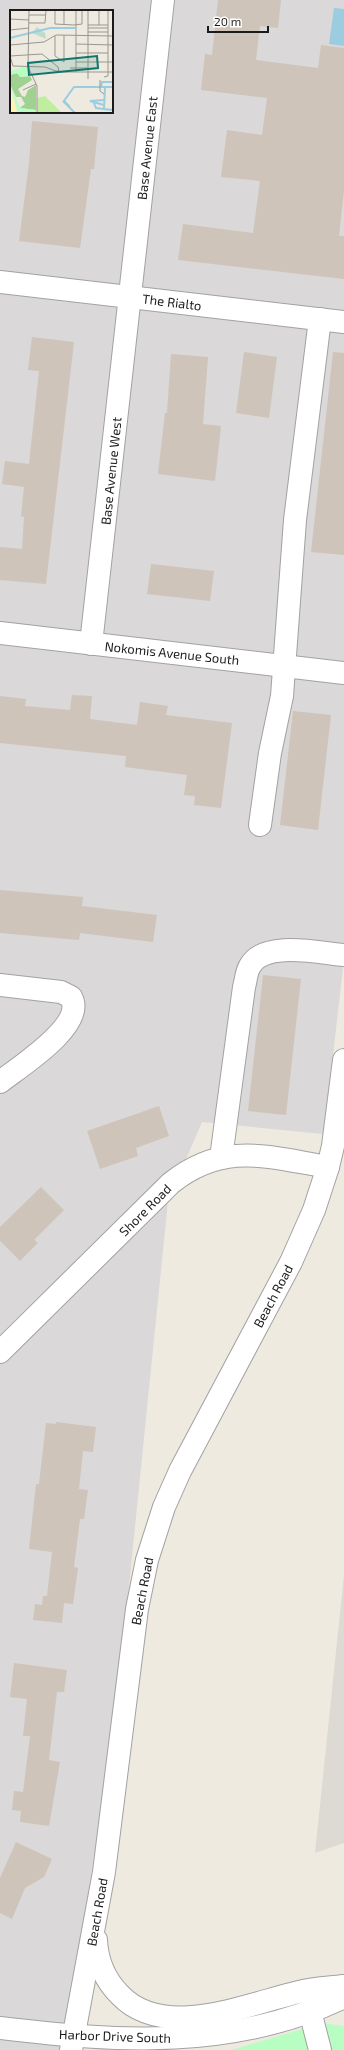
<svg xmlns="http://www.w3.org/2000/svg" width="344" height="2050" viewBox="0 0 344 2050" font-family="'Exo 2',sans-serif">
  <rect width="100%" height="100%" fill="#eeeae0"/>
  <g fill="#dad8d8" fill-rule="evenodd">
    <path d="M 0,0 L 344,0 L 344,959 L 326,1116 L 323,1134 L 202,1122 L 168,1201 L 128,1596 L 100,1818 L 83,1926 L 64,2025 L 0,2017 ZM 11,11 L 112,11 L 112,112 L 11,112 Z"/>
    <path d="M 0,2038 L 72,2047 L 82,2050 L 0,2050 Z"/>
  </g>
  <path fill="#dcdad2" d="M 344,1575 L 344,1843 L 315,1853 Z"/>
  <path fill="#b8fdc2" d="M 323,2023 L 344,2026 L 344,2050 L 231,2050 Z"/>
  <path fill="#9ccce0" d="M 334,8 L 344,9 L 344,46 L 329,44 Z"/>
  <g fill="#cec4b9">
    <path d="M 218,0 L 281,0 L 278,28 L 260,26 L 256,60 L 318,68 L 321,45 L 344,48 L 344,190 L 339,236 L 344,236 L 344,279 L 178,260 L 183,224 L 253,233 L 260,181 L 221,177 L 227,130 L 262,135 L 267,98 L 201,90 L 205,54 L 212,55 Z"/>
    <path d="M 32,121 L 98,127 L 94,169 L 91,169 L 80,248 L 19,241 L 29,163 Z"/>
    <path d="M 32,337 L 74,342 L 46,584 L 0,580 L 0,547 L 22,549 L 24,517 L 21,516 L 24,487 L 2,484 L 5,461 L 29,464 L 39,371 L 28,370 Z"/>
    <path d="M 244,352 L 277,357 L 269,418 L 236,413 Z"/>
    <path d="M 333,352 L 344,353 L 344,555 L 311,552 Z"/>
    <path d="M 171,354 L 208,357 L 203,424 L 221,426 L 215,481 L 158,474 L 165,413 L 167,413 Z"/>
    <path d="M 151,564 L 214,571 L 210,601 L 147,594 Z"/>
    <path d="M 72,695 L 92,696 L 90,719 L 137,725 L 140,702 L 168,706 L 166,715 L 232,723 L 221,808 L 194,805 L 195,796 L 184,795 L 187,775 L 125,767 L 126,756 L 0,743 L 0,696 L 26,699 L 25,706 L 70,710 Z"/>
    <path d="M 293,711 L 331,715 L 318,830 L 280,825 Z"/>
    <path d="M 0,890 L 83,897 L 82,906 L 157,915 L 153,942 L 80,933 L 79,940 L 0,933 Z"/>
    <path d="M 263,975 L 301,979 L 286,1115 L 248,1111 Z"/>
    <path d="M 159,1106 L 169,1136 L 136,1148 L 138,1156 L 100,1169 L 87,1131 Z"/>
    <path d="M 41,1187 L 64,1210 L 34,1240 L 38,1243 L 20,1261 L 0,1241 L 0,1227 Z"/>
    <path d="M 56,1422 L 96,1427 L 93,1452 L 83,1451 L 79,1489 L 88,1490 L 84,1519 L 80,1519 L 74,1567 L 78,1568 L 73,1604 L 64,1603 L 62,1623 L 33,1620 L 35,1604 L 42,1605 L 43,1596 L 47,1596 L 52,1552 L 29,1549 L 36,1484 L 39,1484 L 46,1423 L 56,1424 Z"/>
    <path d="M 14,1663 L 67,1670 L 64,1692 L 57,1692 L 49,1760 L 60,1762 L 49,1826 L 20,1822 L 21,1811 L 12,1810 L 14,1791 L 23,1792 L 30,1736 L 23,1736 L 27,1699 L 10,1697 Z"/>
    <path d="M 16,1842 L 52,1859 L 44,1877 L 25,1888 L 12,1919 L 0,1913 L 0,1878 Z"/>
  </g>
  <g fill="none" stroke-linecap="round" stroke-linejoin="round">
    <g stroke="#a2a2a2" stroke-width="24">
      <g id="minor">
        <path d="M 0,282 L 344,322"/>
        <path d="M 0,633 L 344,673"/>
        <path d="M 91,644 L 163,0"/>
        <path d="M 260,825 L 270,753 L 282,696 L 295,520 L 320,319"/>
        <path d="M 0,985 L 61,992 L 71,997 C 87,1025 19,1067 0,1082"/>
        <path d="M 221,1158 L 244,987 C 246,981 246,972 250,966 C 264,940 320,953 344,955"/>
        <path d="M 0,1352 L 171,1183 C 224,1141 267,1157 328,1167"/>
        <path d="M 96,1940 C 97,1961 105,1980 120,1995 C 164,2041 247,2004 299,1992 C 313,1988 329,1988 344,1986"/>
        <path d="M 310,2011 L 320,2050"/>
        <path d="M 0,2028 C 117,2042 234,2050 344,1997"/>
        <path d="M 71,2050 L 104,1872 L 137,1609 L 147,1560 L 164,1507 L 180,1471 L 291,1262 L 314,1210 L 328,1167 L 333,1146 L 344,1060"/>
      </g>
    </g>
    <use href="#minor" stroke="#fff" stroke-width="22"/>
  </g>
  <g text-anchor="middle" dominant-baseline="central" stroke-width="4" stroke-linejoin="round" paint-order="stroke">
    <g font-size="13" fill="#1b1b1b" stroke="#fff">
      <text transform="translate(147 148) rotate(-84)">Base Avenue East</text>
      <text transform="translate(172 302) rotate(7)">The Rialto</text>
      <text transform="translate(111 471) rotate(-84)">Base Avenue West</text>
      <text transform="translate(172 653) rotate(6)">Nokomis Avenue South</text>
      <text transform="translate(145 1210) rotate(-45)">Shore Road</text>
      <text transform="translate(273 1296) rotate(-62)">Beach Road</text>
      <text transform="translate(142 1591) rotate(-79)">Beach Road</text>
      <text transform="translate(97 1912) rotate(-80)">Beach Road</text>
      <text transform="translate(115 2036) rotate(2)">Harbor Drive South</text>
    </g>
  </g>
  <g transform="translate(10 10)">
    <rect width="103" height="103" fill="#eeeae0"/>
    <path d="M 35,86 L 52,103 L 27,103 L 27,88 Z" fill="#c1eda1"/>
    <path d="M 7,63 L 10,67 L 20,66 L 22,70 L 8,79 L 12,86 L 15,87 L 18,80 L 26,75 L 26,100 L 10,98 L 15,94 L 11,87 L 6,87 L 0,74 L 0,65 Z" fill="#9fd191"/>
    <path d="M 27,17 L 35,23 L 36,29 L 22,23 Z" fill="#bbddd0"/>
    <path d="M 0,79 L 3,89 L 7,103 L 1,103 Z" fill="#fff4ad"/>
    <path d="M 17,56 L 20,66 L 10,67 L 7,63 L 0,65 L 0,61 ZM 0,74 L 10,98 L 26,100 L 26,103 L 8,103 Z" fill="#b8fdc2"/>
    <path fill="none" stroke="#9ccce0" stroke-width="2" d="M 0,28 L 40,18 L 65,18M 91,77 L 92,72 L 103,72M 95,78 L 94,99 L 103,100M 53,91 L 65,103M 84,93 L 86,98 L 94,99M 94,95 L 80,91 L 94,90M 60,97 L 54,91 L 64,77 L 103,77"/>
    <path fill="none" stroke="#9a9791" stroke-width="1" d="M 5,0 L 19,0M 19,0 L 18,57 L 27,76 L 27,103M 45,0 L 45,14 L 64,15 L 72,14 L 72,0M 19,5 L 36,5M 0,9 L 19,10M 19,13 L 35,13 L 36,0M 54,14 L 54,0M 78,15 L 98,15M 89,15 L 89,0M 78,18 L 98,18M 0,20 L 19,18M 78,22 L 98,22M 45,26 L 45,46 L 54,52M 66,34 L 103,35M 0,35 L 34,32 L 46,25 L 103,26M 66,43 L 98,43M 54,52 L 54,25M 66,52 L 103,52M 60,58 L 78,58M 49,61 L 48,57 L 32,44 L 0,46 L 3,56 L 35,57 L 46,61 L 49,61 L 49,62 L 103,62M 66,62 L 66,0M 94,67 L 98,66 L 98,0M 78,69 L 78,0M 90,70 L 90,81 L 94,84M 13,80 L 26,74"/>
    <path fill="#0f766e" fill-opacity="0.15" stroke="#0f766e" stroke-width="2" d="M 87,46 L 88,58 L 19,65 L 18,53 Z"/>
    <rect width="103" height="103" fill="none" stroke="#1b1b1b" stroke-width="2"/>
  </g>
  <path d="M208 26v6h60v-6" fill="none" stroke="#1b1b1b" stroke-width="2"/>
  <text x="214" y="26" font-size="12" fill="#1b1b1b" stroke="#ffffff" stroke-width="3" paint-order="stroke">20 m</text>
</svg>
